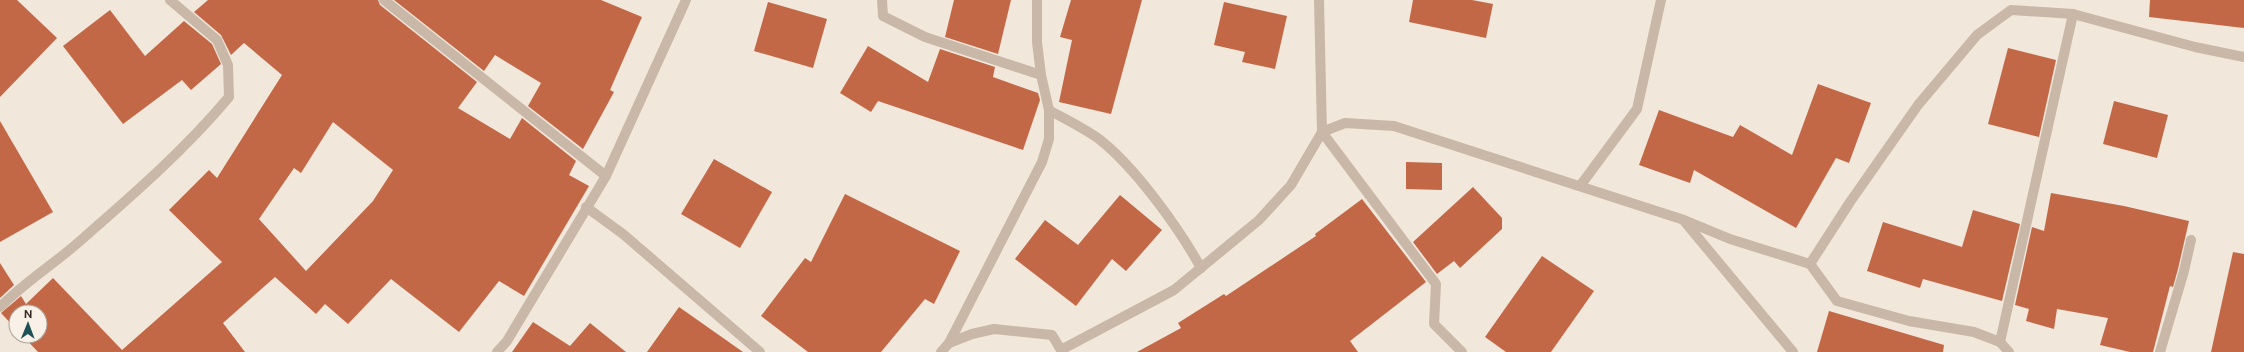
<svg xmlns="http://www.w3.org/2000/svg" width="2244" height="352" viewBox="0 0 2244 352" font-family="'Public Sans',sans-serif">
  <rect width="100%" height="100%" fill="#f1e7db"/>
  <g fill="#c36847" fill-rule="evenodd">
    <path d="M 0,0 L 17,0 L 57,38 L 0,97 Z"/>
    <path d="M 208,0 L 378,0 L 380,5 L 477,82 L 458,108 L 510,139 L 522,118 L 576,161 L 569,175 L 589,186 L 524,296 L 499,281 L 459,332 L 391,279 L 348,324 L 325,304 L 316,314 L 275,277 L 223,323 L 245,352 L 38,352 L 23,336 L 40,336 L 40,312 L 16,312 L 16,329 L 1,313 L 21,296 L 26,304 L 53,278 L 122,350 L 222,262 L 169,210 L 209,170 L 217,178 L 282,75 L 244,43 L 231,55 L 221,35 L 194,12 ZM 333,122 L 393,170 L 373,201 L 306,271 L 259,219 L 294,168 L 301,173 Z"/>
    <path d="M 394,0 L 601,0 L 642,17 L 610,90 L 614,92 L 583,149 L 528,106 L 541,83 L 495,55 L 484,71 Z"/>
    <path d="M 954,0 L 1011,0 L 998,54 L 945,37 Z"/>
    <path d="M 1071,0 L 1142,0 L 1111,114 L 1059,102 L 1072,40 L 1060,37 Z"/>
    <path d="M 1413,0 L 1472,0 L 1493,4 L 1486,38 L 1409,22 Z"/>
    <path d="M 2150,0 L 2244,0 L 2244,28 L 2149,17 Z"/>
    <path d="M 768,2 L 827,19 L 813,68 L 754,51 Z"/>
    <path d="M 1224,2 L 1287,16 L 1275,69 L 1242,62 L 1245,52 L 1214,45 Z"/>
    <path d="M 110,10 L 145,56 L 184,21 L 212,44 L 221,64 L 191,90 L 182,80 L 123,124 L 63,46 Z"/>
    <path d="M 868,46 L 928,82 L 940,49 L 995,67 L 993,77 L 1038,93 L 1040,100 L 1023,150 L 878,101 L 871,112 L 840,93 Z"/>
    <path d="M 2008,48 L 2056,60 L 2039,137 L 1988,124 Z"/>
    <path d="M 1818,84 L 1871,103 L 1849,163 L 1836,158 L 1796,228 L 1694,170 L 1690,183 L 1639,165 L 1659,110 L 1733,137 L 1740,125 L 1792,155 Z"/>
    <path d="M 2114,101 L 2168,115 L 2157,158 L 2103,144 Z"/>
    <path d="M 0,121 L 53,212 L 0,242 Z"/>
    <path d="M 714,159 L 772,192 L 740,248 L 681,214 Z"/>
    <path d="M 1406,162 L 1442,163 L 1442,190 L 1406,189 Z"/>
    <path d="M 1473,187 L 1502,218 L 1502,229 L 1460,268 L 1454,261 L 1437,274 L 1413,242 Z"/>
    <path d="M 2051,193 L 2124,206 L 2189,221 L 2178,269 L 2173,287 L 2170,286 L 2153,352 L 2130,352 L 2100,345 L 2108,318 L 2057,309 L 2054,329 L 2026,321 L 2029,309 L 2015,305 L 2032,227 L 2044,231 Z"/>
    <path d="M 845,194 L 960,251 L 934,304 L 925,299 L 881,352 L 808,352 L 761,316 L 805,258 L 811,262 Z"/>
    <path d="M 1120,195 L 1162,230 L 1126,271 L 1112,259 L 1076,306 L 1015,259 L 1045,220 L 1078,245 Z"/>
    <path d="M 1362,199 L 1426,282 L 1350,341 L 1358,352 L 1137,352 L 1181,328 L 1178,323 L 1224,294 L 1226,296 L 1316,236 L 1315,234 Z"/>
    <path d="M 1973,210 L 2020,224 L 2002,301 L 1923,279 L 1920,288 L 1867,271 L 1883,222 L 1962,247 Z"/>
    <path d="M 2233,252 L 2244,254 L 2244,352 L 2211,352 Z"/>
    <path d="M 1542,256 L 1594,291 L 1551,352 L 1506,352 L 1485,337 Z"/>
    <path d="M 0,263 L 14,285 L 0,298 Z"/>
    <path d="M 679,307 L 743,352 L 647,352 Z"/>
    <path d="M 1829,311 L 1944,345 L 1943,352 L 1817,352 Z"/>
    <path d="M 533,322 L 570,346 L 590,323 L 626,352 L 512,352 Z"/>
  </g>
  <g fill="none" stroke-linecap="round" stroke-linejoin="round">
    <g stroke="#c9b8a7" stroke-width="10">
      <path d="M 384,0 L 606,176"/>
      <path d="M 882,0 L 883,16 L 925,37 L 1041,75"/>
      <path d="M 1049,110 C 1065,119 1084,128 1099,139 C 1135,167 1179,228 1201,268"/>
      <path d="M 1322,132 L 1345,123 L 1394,126 L 1684,220 L 1730,239 L 1810,264 L 1850,202 L 1918,105 L 1977,35 L 2011,10 L 2073,14 L 2195,47 L 2244,57"/>
      <path d="M 1322,132 L 1436,284 L 1434,324 L 1462,352"/>
      <path d="M 1580,186 L 1637,109 L 1661,0"/>
      <path d="M 586,207 L 623,234 L 760,352"/>
      <path d="M 1685,222 L 1793,352"/>
      <path d="M 1810,264 L 1837,301 L 1909,321 L 1974,332 L 2000,342 L 2009,352"/>
      <path d="M 0,307 C 22,285 49,267 73,247 C 127,200 183,152 229,97 L 228,65 L 217,40 L 170,0"/>
      <path d="M 2000,342 L 2073,14"/>
      <path d="M 949,343 L 972,334 L 994,329 L 1052,335 L 1061,350 L 1174,290 L 1259,220 L 1291,185 L 1322,132 L 1319,0"/>
      <path d="M 497,352 L 507,341 L 606,176 L 686,0"/>
      <path d="M 941,352 L 949,343 L 1042,162 L 1049,139 L 1049,110 L 1041,75 L 1037,42 L 1037,0"/>
      <path d="M 2160,352 L 2184,271 L 2191,240"/>
    </g>
  </g>
  <g transform="translate(28 324) rotate(1)"><circle r="19" fill="#f9f1e7" stroke="#aba29a"/>
  <path d="M0-3L7 15L0 10L-7 15Z" fill="#1e5156"/>
  <text y="-6" font-size="11" font-weight="bold" text-anchor="middle" fill="#352c27">N</text>
  </g>
</svg>
